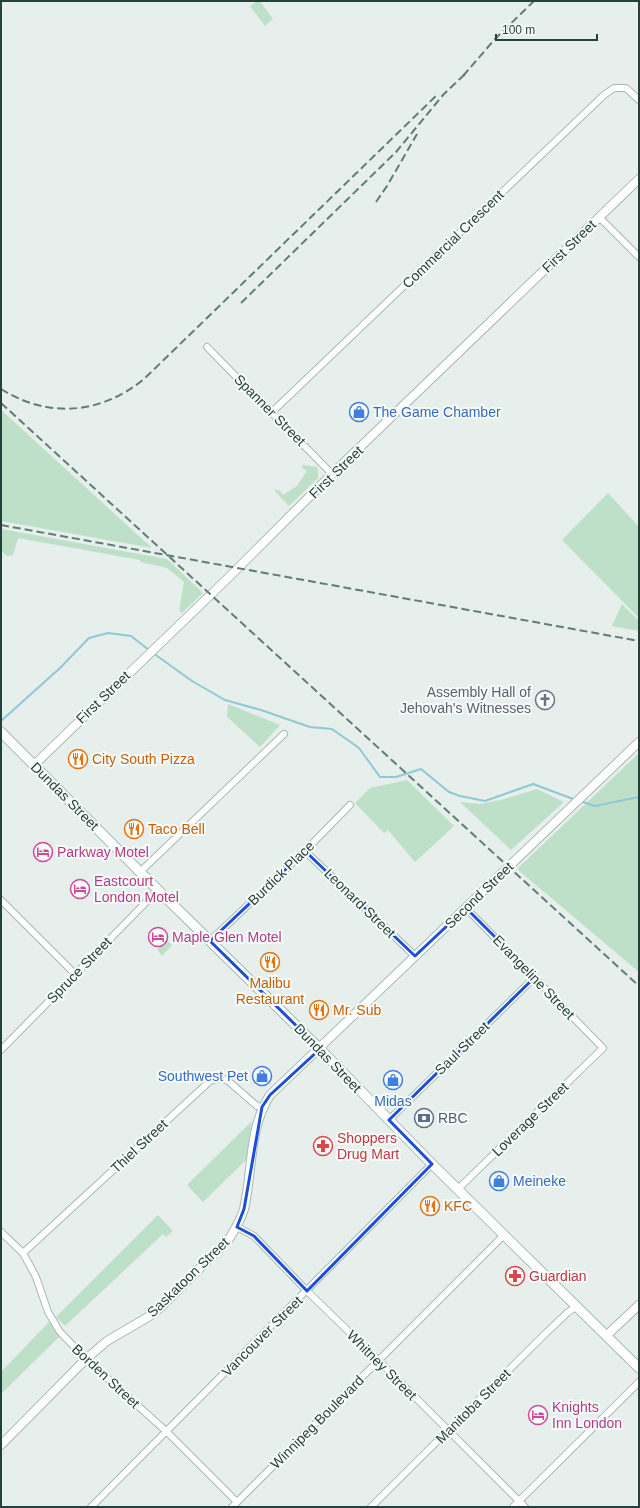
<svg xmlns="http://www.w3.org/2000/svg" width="640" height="1508" viewBox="0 0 640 1508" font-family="Helvetica,sans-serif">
  <rect width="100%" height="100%" fill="#e6efeb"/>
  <g fill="#bfe0c8">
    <path d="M 257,1 L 260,1 L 273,19 L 265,26 L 250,6 Z"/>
    <path d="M 1,410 L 152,548 L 1,521 Z"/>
    <path d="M 303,465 L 317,467 L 318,470 L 318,478 L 289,506 L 274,490 L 275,489 L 278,491 L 279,490 L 283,495 L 297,486 L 307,471 L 301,467 Z"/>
    <path d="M 608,493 L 639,527 L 639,618 L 562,540 Z"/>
    <path d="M 1,529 L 167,559 L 203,593 L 182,613 L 179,610 L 184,582 L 167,568 L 141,562 L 140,560 L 18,538 L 13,555 L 7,556 L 1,551 Z"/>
    <path d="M 622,604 L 639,621 L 639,631 L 612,626 Z"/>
    <path d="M 228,704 L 280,725 L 260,747 L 227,717 Z"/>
    <path d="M 639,753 L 639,972 L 517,869 Z"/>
    <path d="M 407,780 L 454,826 L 415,862 L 388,830 L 384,833 L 355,803 L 370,788 Z"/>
    <path d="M 537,789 L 564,802 L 511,850 L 460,802 L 480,804 L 501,800 Z"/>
    <path d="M 168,941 L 172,945 L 162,956 L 157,949 Z"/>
    <path d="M 252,1121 L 246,1160 L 203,1202 L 187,1185 Z"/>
    <path d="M 158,1215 L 173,1231 L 166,1237 L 163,1234 L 65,1326 L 56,1317 Z"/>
    <path d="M 49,1322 L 60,1336 L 1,1394 L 1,1372 Z"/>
  </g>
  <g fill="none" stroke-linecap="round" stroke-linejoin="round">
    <g stroke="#8ec9d4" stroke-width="2">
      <path d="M 153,653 L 192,681 L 225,700 L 261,710 L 310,727 L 332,729 L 359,748 L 380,777 L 396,777 L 421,769 L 449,792 L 460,796 L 485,801 L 533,784 L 576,800"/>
      <path d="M 1,721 L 60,668 L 89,638 L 108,633 L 131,636 L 149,650"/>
      <path d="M 580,801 L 595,806 L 639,797"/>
    </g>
    <g stroke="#a8b8b2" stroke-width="8">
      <g id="minor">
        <path d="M 599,217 L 639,257"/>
        <path d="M 207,347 L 332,474"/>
        <path d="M 272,412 L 604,95 L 614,88 L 626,88 L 639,100"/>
        <path d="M 305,851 L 415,956"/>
        <path d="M 140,872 L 284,734"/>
        <path d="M 1,900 L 75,974"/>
        <path d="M 210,941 L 305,851 L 350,805"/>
        <path d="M 1,1050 L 158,890"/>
        <path d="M 389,1120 L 535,977"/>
        <path d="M 458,1189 L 603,1048 L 466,908"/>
        <path d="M 237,1227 L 254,1236 L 307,1291 L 379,1361 L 525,1507"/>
        <path d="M 1,1232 L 23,1253 L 36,1277 L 48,1312 L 60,1332 L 86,1359 L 167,1432 L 237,1502"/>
        <path d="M 23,1253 L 210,1081 L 219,1078 L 227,1080 L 257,1106 L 262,1107"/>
        <path d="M 91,1507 L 432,1164"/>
        <path d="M 232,1507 L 504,1235"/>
        <path d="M 371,1507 L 543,1336 L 567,1313 L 577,1306"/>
        <path d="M 513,1507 L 639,1382"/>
      </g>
    </g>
    <g stroke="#a8b8b2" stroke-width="10">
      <g id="tertiary">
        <path d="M 34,765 L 227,579 L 332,474 L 639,179"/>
        <path d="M 606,1336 L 639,1305"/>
        <path d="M 1,1445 L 86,1359 L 107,1341 L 148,1317 L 161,1307 L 229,1239 C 235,1229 241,1220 244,1209 C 253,1171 248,1129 270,1095 L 639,742"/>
      </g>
    </g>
    <g stroke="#a4bbb3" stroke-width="11">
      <path id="secondary" d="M 1,732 L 158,890 L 320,1049 L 432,1164 L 639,1368"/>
    </g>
    <use href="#minor" stroke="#fff" stroke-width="6"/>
    <use href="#tertiary" stroke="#fff" stroke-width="8"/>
    <use href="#secondary" stroke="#fff" stroke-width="9"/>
    <g stroke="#5f7d75" stroke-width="2" stroke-dasharray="8 4" stroke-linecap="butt">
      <path d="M 463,76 L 495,39 L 534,1"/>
      <path d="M 376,202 L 387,186 L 417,134"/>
      <path d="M 241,303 L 396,152 L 443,95 L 466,73"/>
      <path d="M 1,389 C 49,419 101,414 144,379 L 438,94"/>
      <path d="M 1,403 L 639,986"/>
      <path d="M 1,525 L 639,641"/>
    </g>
  </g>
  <path fill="none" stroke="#1d4ed8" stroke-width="3" stroke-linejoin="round" d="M 305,851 L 415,956 L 466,908 L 535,977 L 389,1120 L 432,1164 L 307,1291 L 254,1236 L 237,1227 L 244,1209 L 262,1107 L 270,1095 L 320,1049 L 210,941 Z"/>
  <defs>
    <g id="shop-ring" transform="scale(1)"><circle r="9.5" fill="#f7fbf9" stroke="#3f7fe0" stroke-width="1.5"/><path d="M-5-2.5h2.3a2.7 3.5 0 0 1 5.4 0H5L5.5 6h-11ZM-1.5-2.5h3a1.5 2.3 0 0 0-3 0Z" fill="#3f7fe0"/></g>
    <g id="church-ring" transform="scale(1)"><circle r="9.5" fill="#f7fbf9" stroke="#6b7280" stroke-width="1.5"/><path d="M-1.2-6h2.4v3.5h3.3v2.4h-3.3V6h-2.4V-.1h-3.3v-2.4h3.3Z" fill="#6b7280"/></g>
    <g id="restaurant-ring" transform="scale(1)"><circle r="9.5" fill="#f7fbf9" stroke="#e8710a" stroke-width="1.5"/><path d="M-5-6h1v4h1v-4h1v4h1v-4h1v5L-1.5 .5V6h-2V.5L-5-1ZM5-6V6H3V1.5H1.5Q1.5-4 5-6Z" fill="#e8710a"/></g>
    <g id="hotel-ring" transform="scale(1)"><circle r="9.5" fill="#f7fbf9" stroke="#d1479c" stroke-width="1.5"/><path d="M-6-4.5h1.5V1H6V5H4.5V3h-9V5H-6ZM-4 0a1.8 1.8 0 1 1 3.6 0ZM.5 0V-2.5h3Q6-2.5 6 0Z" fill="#d1479c"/></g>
    <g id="bank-ring" transform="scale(1)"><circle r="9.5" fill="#f7fbf9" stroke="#5c6f8a" stroke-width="1.5"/><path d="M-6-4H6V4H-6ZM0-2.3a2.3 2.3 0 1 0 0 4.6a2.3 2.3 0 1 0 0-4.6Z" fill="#5c6f8a"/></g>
    <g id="pharmacy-ring" transform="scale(1)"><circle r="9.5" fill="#f7fbf9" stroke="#e0444e" stroke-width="1.5"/><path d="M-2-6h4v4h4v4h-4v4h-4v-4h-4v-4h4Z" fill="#e0444e"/></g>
  </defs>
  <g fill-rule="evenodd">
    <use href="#shop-ring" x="359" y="412"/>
    <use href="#church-ring" x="545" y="700"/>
    <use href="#restaurant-ring" x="78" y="759"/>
    <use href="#restaurant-ring" x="134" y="829"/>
    <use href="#hotel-ring" x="43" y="852"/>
    <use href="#hotel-ring" x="80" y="889"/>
    <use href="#hotel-ring" x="158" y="937"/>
    <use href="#restaurant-ring" x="270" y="962"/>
    <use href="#restaurant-ring" x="319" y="1010"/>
    <use href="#shop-ring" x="262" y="1076"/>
    <use href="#shop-ring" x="393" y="1080"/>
    <use href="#bank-ring" x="424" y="1118"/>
    <use href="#pharmacy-ring" x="323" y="1146"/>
    <use href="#shop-ring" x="499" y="1181"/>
    <use href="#restaurant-ring" x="430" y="1206"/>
    <use href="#pharmacy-ring" x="515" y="1276"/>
    <use href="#hotel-ring" x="538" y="1415"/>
  </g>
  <g text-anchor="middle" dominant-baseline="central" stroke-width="4" stroke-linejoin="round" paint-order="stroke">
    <g font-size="14" fill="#24423a" stroke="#f7fbf9">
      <text transform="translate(453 239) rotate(-44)">Commercial Crescent</text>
      <text transform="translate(569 246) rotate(-44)">First Street</text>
      <text transform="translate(270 410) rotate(45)">Spanner Street</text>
      <text transform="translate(336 472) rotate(-44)">First Street</text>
      <text transform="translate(103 697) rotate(-44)">First Street</text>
      <text transform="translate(65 796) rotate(45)">Dundas Street</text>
      <text transform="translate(281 873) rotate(-44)">Burdick Place</text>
      <text transform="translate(479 895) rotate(-44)">Second Street</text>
      <text transform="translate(360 903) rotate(44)">Leonard Street</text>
      <text transform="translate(79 970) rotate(-46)">Spruce Street</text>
      <text transform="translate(534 977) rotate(46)">Evangeline Street</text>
      <text transform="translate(462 1048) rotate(-44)">Saul Street</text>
      <text transform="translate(328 1058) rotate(46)">Dundas Street</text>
      <text transform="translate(530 1119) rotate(-44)">Loverage Street</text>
      <text transform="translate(139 1146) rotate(-43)">Thiel Street</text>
      <text transform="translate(188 1277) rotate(-44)">Saskatoon Street</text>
      <text transform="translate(262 1336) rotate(-45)">Vancouver Street</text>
      <text transform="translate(382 1365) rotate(45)">Whitney Street</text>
      <text transform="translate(106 1376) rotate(43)">Borden Street</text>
      <text transform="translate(473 1406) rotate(-45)">Manitoba Street</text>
      <text transform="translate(317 1422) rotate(-45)">Winnipeg Boulevard</text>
    </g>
    <g font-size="14" fill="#366cbe" stroke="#f7fbf9" text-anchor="start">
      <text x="373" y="412">The Game Chamber</text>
      <text x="248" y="1076" text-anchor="end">Southwest Pet</text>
      <text x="393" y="1101" text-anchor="middle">Midas</text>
      <text x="513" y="1181">Meineke</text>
    </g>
    <g font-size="14" fill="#5b616d" stroke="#f7fbf9" text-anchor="end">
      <text x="531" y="692">Assembly Hall of<tspan x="531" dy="16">Jehovah's Witnesses</tspan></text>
    </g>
    <g font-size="14" fill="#c56008" stroke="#f7fbf9" text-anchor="start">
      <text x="92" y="759">City South Pizza</text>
      <text x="148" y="829">Taco Bell</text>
      <text x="270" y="983" text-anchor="middle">Malibu<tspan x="270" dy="16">Restaurant</tspan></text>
      <text x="333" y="1010">Mr. Sub</text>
      <text x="444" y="1206">KFC</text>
    </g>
    <g font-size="14" fill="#b23c85" stroke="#f7fbf9" text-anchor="start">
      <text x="57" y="852">Parkway Motel</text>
      <text x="94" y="881">Eastcourt<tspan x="94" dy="16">London Motel</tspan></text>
      <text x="172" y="937">Maple Glen Motel</text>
      <text x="552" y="1407">Knights<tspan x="552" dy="16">Inn London</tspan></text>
    </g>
    <g font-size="14" fill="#4e5e75" stroke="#f7fbf9" text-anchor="start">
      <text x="438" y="1118">RBC</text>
    </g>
    <g font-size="14" fill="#be3a42" stroke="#f7fbf9" text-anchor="start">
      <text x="337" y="1138">Shoppers<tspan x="337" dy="16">Drug Mart</tspan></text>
      <text x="529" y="1276">Guardian</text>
    </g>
  </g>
  <rect width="640" height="1508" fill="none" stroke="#24423a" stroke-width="4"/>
  <path d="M496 34v6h101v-6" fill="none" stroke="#24423a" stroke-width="2"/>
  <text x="502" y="34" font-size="12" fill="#24423a" stroke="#f7fbf9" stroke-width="3" paint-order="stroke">100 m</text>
</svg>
